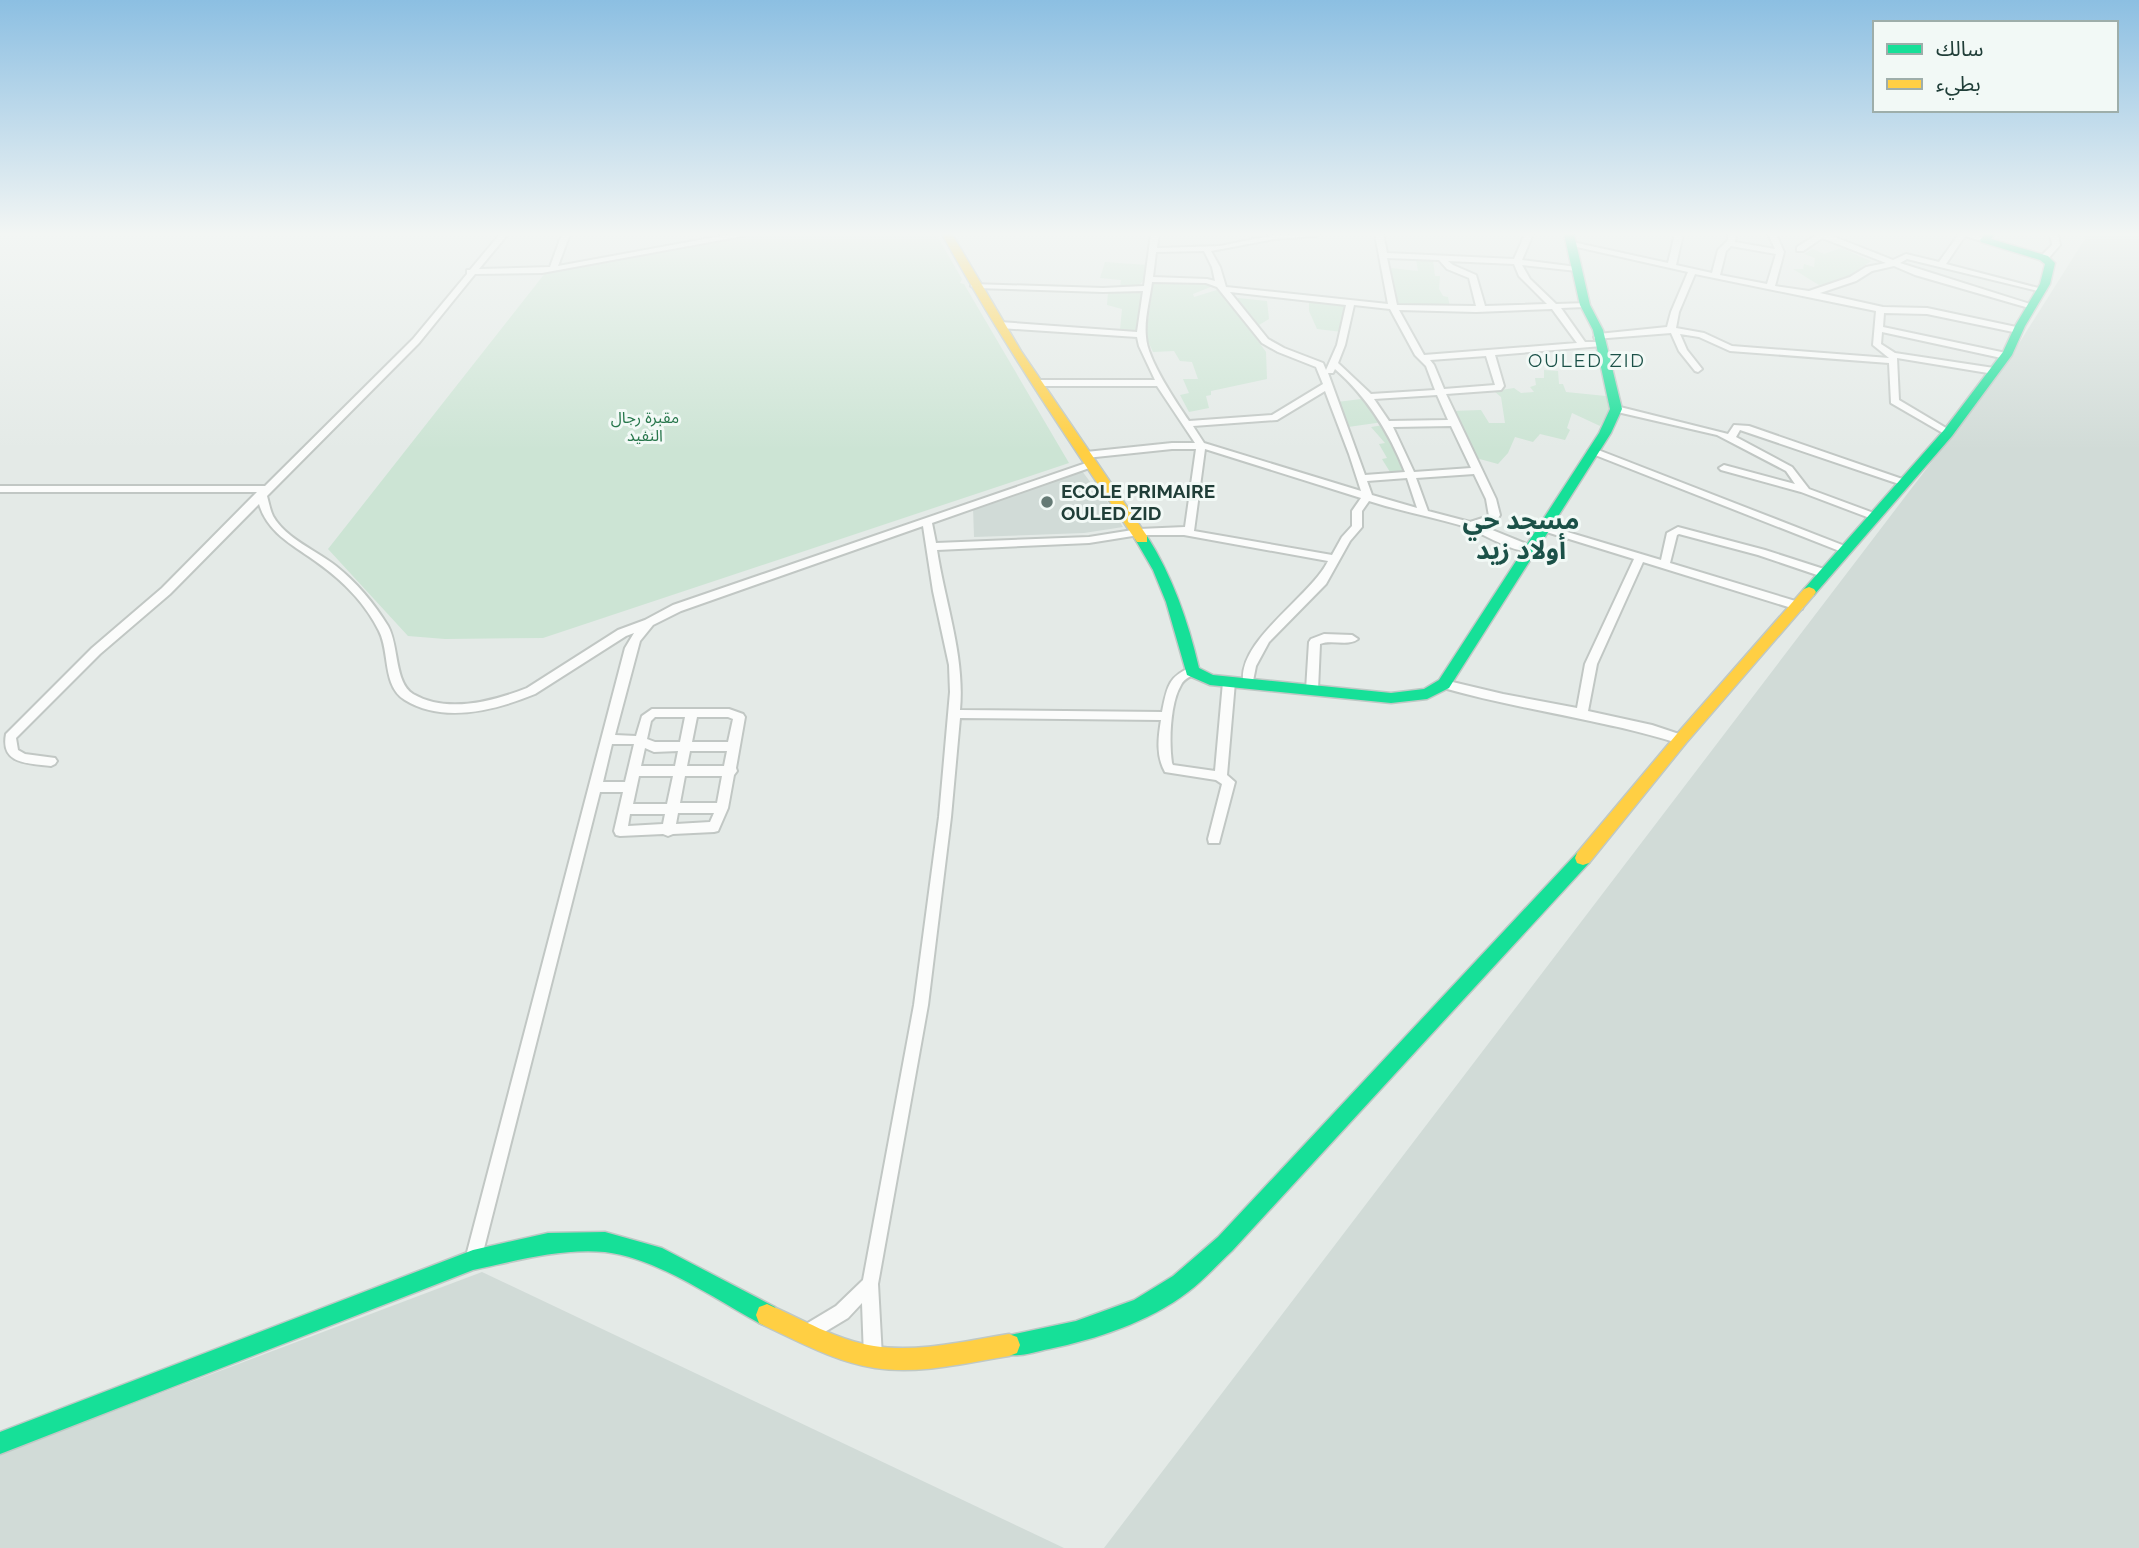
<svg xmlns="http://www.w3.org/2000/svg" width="2139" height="1548" viewBox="0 0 2139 1548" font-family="Raleway,'Noto Sans Arabic',sans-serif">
  <rect width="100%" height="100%" fill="#e4eae7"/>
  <g fill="#d1dbd7">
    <path d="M 2088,234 L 2139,234 L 2139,1548 L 1104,1548 L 2004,367 Z"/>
    <path d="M 1082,471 L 1094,487 L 1092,490 L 1094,494 L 1105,498 L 1123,527 L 1084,533 L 974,537 L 973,507 Z"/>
    <path d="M 482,1272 L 1064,1548 L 0,1548 L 0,1454 Z"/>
  </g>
  <g fill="#cce4d4">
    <path d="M 752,234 L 936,234 L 962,279 L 960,283 L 964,284 L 1069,463 L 543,638 L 445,639 L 408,636 L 328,549 L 546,272 Z"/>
    <path d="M 1841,248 L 1871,261 L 1842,281 L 1819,285 L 1793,269 L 1803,269 L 1804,264 L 1814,267 L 1815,258 L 1804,254 L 1813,249 L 1824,254 Z"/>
    <path d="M 1416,259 L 1433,260 L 1435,276 L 1440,276 L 1439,289 L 1443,296 L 1448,297 L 1450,307 L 1394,305 L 1391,268 L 1418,271 Z"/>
    <path d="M 1105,262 L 1147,265 L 1145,279 L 1139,285 L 1120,287 L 1121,280 L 1100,278 Z"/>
    <path d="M 1177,277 L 1212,284 L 1213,286 L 1193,294 L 1194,297 L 1220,289 L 1266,352 L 1267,379 L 1211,391 L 1211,395 L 1206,396 L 1209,408 L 1189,412 L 1180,395 L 1189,393 L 1183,379 L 1198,379 L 1192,362 L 1180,361 L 1174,351 L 1153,352 L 1146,337 L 1153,281 Z"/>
    <path d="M 1143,290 L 1139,331 L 1120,330 L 1122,309 L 1107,305 L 1108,292 Z"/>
    <path d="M 1238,298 L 1267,301 L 1269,319 L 1259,325 L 1261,328 L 1237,303 Z"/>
    <path d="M 1309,299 L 1346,302 L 1342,332 L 1317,329 L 1309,311 Z"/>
    <path d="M 1544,370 L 1558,371 L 1559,384 L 1563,384 L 1566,392 L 1606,396 L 1609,410 L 1600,426 L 1572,413 L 1567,428 L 1570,430 L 1565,440 L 1540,434 L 1533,442 L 1515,437 L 1508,453 L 1498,464 L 1476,458 L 1451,411 L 1481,410 L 1489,423 L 1505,423 L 1501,397 L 1494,391 L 1514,388 L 1521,393 L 1534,392 L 1530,387 L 1536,385 L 1535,378 L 1544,378 Z"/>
    <path d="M 1369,398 L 1383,422 L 1348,427 L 1337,402 Z"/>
    <path d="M 1384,425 L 1406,470 L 1390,472 L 1382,459 L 1387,458 L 1379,444 L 1385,443 L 1371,427 Z"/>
  </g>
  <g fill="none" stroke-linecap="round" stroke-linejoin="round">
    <g stroke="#c1c7c4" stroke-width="4">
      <g id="street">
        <path d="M 500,234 L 508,234 L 479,269 L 550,267 L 562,234 L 570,234 L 558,266 L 732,234 L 747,234 L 743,236 L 542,273 L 475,274 L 419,343 L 267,496 C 269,503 270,510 273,516 C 286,539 316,550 336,566 C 356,582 374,603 388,626 C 399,645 394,682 413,694 C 447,714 494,701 527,688 L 618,630 L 645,620 L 673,605 L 1092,461 L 1095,462 L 1095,466 L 932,523 L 936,543 L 1089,537 L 1139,529 L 1185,527 L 1196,449 L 1172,449 L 1086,458 L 1081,455 L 1086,452 L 1172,443 L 1195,443 L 1157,386 L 1037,386 L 1033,383 L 1037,380 L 1155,380 L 1139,346 L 1137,337 L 1000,328 L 996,325 L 1000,322 L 1137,332 L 1143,291 L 1103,292 L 975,288 L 971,286 L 972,284 L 1103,288 L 1144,286 L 1151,234 L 1159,234 L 1157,248 L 1220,246 L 1274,235 L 1320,234 L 1316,236 L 1274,239 L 1211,251 L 1220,267 L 1226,287 L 1388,304 L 1375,234 L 1383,234 L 1387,253 L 1514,259 L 1525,234 L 1533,234 L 1522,260 L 1577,267 L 1581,269 L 1577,271 L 1522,265 L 1530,279 L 1556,304 L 1588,303 L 1589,305 L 1585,307 L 1561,308 L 1585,342 L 1602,342 L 1602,346 L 1495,355 L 1504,386 L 1501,390 L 1446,394 L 1496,499 L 1500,515 L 1497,520 L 1480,525 L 1534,547 L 1534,551 C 1512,554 1484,533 1463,526 C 1432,517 1400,511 1369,501 L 1362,511 L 1362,527 L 1350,541 L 1326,584 L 1269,642 L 1256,666 L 1252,686 L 1244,686 C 1233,643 1310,598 1328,561 L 1184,535 L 1139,535 L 1089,543 L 937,550 C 945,603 965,656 960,710 L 1162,712 C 1167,688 1168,676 1192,667 L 1198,671 C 1193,676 1184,678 1181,685 C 1170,703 1169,742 1172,763 L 1173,765 L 1215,771 L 1223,682 L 1229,678 L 1233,679 L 1235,682 L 1227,775 L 1235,782 L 1220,839 L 1219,843 L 1209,843 L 1208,839 L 1222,784 L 1216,780 L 1165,772 C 1156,756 1158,738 1161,720 L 960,718 L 951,817 L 928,1005 L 878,1284 L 882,1357 L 879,1363 L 873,1366 L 867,1363 L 864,1357 L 862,1303 L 848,1318 L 813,1339 L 807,1341 L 801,1339 L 799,1333 L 801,1327 L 836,1306 L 863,1280 L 914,1005 L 939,817 L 950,692 L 949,665 L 933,591 L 923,526 L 681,611 L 653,625 L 640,641 L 615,735 L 636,736 L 642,716 L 652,709 L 729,709 L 743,714 L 745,717 L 736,768 L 737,771 L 734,775 L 728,808 L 718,831 L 714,832 L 673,834 L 668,836 L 663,834 L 620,836 L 616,835 L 614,831 L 623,792 L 600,792 L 481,1260 L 479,1266 L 473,1268 L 467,1266 L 465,1260 L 625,648 L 634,633 L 626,636 L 535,694 C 496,710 444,724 405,700 C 382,686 390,652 379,631 C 366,604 342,580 318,563 C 295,546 268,534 259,504 L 170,594 L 100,654 L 16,738 L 18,750 L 25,754 L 55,758 L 57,761 L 55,764 L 51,766 C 29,763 0,765 6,734 L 92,648 L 162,588 L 257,492 L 0,492 L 0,486 L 265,486 L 413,339 L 467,274 L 467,270 L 470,270 ZM 1204,251 L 1212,267 L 1215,281 L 1207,279 L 1153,277 L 1156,252 ZM 1387,258 L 1439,260 L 1447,269 L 1469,278 L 1476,306 L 1397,305 ZM 1448,261 L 1514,264 L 1519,276 L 1547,304 L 1485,306 L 1476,275 L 1453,265 ZM 1152,282 L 1206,283 L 1217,287 L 1262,343 L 1278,352 L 1316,367 L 1323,384 L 1272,415 L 1189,421 C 1176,402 1147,359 1146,337 C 1144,319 1150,299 1152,282 ZM 1230,292 L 1346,305 L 1337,345 L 1326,370 L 1323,363 L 1284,348 L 1268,339 ZM 1354,305 L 1390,309 L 1415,355 L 1426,366 L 1435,390 L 1371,394 L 1338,363 L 1345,345 ZM 1552,309 L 1577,343 L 1424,355 L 1399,310 L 1476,312 ZM 1486,356 L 1495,385 L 1444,389 L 1434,365 L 1430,360 ZM 1335,369 C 1368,398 1389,432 1405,472 L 1365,475 L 1328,373 L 1333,373 ZM 1325,391 L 1349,454 L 1361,491 L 1204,443 L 1193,426 L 1277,420 ZM 1437,395 L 1448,420 L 1389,421 L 1374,399 ZM 1451,426 L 1471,468 L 1414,472 L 1393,427 ZM 1205,449 L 1361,498 L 1352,511 L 1352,526 L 1342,537 L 1332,555 L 1194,531 ZM 1474,474 L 1486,499 L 1489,516 L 1470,522 L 1428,511 L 1416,478 ZM 1407,478 L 1417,508 L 1372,495 L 1367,481 ZM 655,717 L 685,717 L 680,742 L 655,742 L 647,739 L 651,721 ZM 697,717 L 728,717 L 733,719 L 728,742 L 692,742 ZM 612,744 L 634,744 L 625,782 L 603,782 ZM 645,748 L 654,752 L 678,751 L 675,766 L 641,766 ZM 690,751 L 727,751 L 724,766 L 687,766 ZM 639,776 L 673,776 L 667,804 L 633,804 ZM 685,776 L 722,776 L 717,803 L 680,803 ZM 678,813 L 714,813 L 710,822 L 676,824 ZM 630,814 L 665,814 L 663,824 L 628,826 Z"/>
        <path d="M 1675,234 L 1683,234 L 1676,265 L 1712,273 L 1718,250 L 1728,240 L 1728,234 L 1736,234 L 1735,242 L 1775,249 L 1768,234 L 1776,234 L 1784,252 L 1775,286 L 1809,291 L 1850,277 L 1866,267 L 1886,263 L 1822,238 L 1803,251 L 1797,251 L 1797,247 L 1818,234 L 1827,234 L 1893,260 L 1906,254 L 1939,262 L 1959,234 L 1973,234 L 1989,240 L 1985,242 L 1965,236 L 1946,264 L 2046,290 L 2042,292 L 1907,259 L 1900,263 L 2036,306 L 2029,308 L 1915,275 L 1894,266 L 1872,271 L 1856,281 L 1820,293 L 1883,307 L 1927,308 L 2021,328 L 2022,330 L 2018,333 L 1927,314 L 1884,313 L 1883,327 L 2006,353 L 2010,356 L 2006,359 L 1882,332 L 1881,344 L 1895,353 L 1994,368 L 1998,371 L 1994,374 L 1897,358 L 1899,400 L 1951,431 L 1951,435 L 1948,436 L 1891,403 L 1889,363 L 1730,351 L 1699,337 L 1680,334 L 1687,350 L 1702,369 L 1698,372 L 1695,371 L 1679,351 L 1671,333 L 1595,339 L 1594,337 L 1598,334 L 1667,327 L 1671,312 L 1688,272 L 1568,245 L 1568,241 L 1668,263 ZM 1731,246 L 1776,254 L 1767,284 L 1720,275 L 1726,251 ZM 1695,274 L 1876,311 L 1873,345 L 1889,358 L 1732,346 L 1704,333 L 1676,328 L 1679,312 Z"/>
        <path d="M 2050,234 L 2058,234 L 2060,245 L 2047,260 L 2041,260 L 2041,256 L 2052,245 Z"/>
        <path d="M 1616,406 L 1728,434 L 1734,425 L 1749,426 L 1908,481 L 1910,483 L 1908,485 L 1902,485 L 1740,430 L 1736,437 L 1792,467 L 1809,489 L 1879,515 L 1879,519 L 1875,520 L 1801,492 L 1721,470 L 1719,468 L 1724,465 L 1795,484 L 1786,471 L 1717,435 L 1613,411 L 1611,409 Z"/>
        <path d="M 1593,448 L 1850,548 L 1851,550 L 1846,553 L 1842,552 L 1590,453 L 1588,451 Z"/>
        <path d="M 1544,525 L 1661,560 L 1667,533 L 1678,527 L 1765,550 L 1830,571 L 1831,574 L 1826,578 L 1758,555 L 1679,534 L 1677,535 L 1670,563 L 1802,603 L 1803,606 L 1802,609 L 1798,610 L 1643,562 L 1597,664 L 1588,711 L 1652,725 L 1685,736 L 1687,739 L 1681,744 C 1602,719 1519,710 1440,687 L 1438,684 L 1440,681 L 1444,680 L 1503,694 L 1577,708 L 1585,664 L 1634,559 L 1540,530 L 1539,528 Z"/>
        <path d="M 1324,634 L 1352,635 L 1358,639 C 1348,647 1332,639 1320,644 L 1318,690 L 1312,694 L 1306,690 L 1309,642 L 1311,639 Z"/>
      </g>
    </g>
    <g stroke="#bfc8c5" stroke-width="3">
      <g id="fast">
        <path d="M 1564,234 L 1574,234 L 1590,305 L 1603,330 L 1622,409 L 1611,433 L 1449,688 L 1427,699 L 1391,703 L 1210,685 L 1187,675 L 1166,602 L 1153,570 L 1135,539 L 1137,536 L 1147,536 C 1173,577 1188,621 1199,668 L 1213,675 L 1391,693 L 1424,689 L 1439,680 L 1599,433 L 1610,409 L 1593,330 L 1580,305 Z"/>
        <path d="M 1985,234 L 1995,234 L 1991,239 L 2048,256 L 2055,263 L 2050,284 L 2025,326 L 2012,355 L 1952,436 L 1814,595 L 1804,595 L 1802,592 L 1804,589 L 1944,430 L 2003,352 L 2015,326 L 2040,284 L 2045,264 L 2040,260 L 1981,242 L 1980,240 Z"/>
        <path d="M 1583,851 L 1589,853 L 1591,858 L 1589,863 L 1232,1251 C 1218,1264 1204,1280 1188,1292 C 1149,1322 1097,1339 1049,1349 C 1034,1352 1015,1359 1001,1353 L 998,1345 L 1001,1337 L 1076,1321 L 1134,1300 L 1173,1276 L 1218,1237 L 1577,853 Z"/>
        <path d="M 605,1232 L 662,1248 L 775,1307 L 778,1315 L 775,1323 L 767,1326 L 759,1323 C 713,1298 657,1258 605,1252 C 560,1248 516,1261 473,1270 L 0,1454 L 0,1432 L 473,1250 L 548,1233 Z"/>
      </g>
    </g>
    <g stroke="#bfc8c5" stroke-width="3">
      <g id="slow">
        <path d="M 942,234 L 952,234 L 1021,351 L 1147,536 L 1147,542 L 1137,542 C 1069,441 1001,341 942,234 Z"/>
        <path d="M 1809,587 L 1814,589 L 1816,592 L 1814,595 L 1686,743 L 1589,863 L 1583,865 L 1577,863 L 1575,858 L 1577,853 L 1676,735 L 1804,589 Z"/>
        <path d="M 767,1304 C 802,1319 836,1340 874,1346 C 918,1353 965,1341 1009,1334 L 1017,1337 L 1020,1345 L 1017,1353 L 1009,1356 C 965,1363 919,1375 875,1368 C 835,1362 796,1340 759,1323 L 756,1315 L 759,1307 Z"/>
      </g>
    </g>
    <use href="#street" fill="#fbfcfb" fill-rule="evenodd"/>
    <use href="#fast" fill="#16e098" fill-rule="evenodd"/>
    <use href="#slow" fill="#ffcf43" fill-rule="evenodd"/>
  </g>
  <linearGradient id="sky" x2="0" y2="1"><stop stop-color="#8cbfe2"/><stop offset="0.52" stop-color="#f3f6f4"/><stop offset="1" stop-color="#f3f6f4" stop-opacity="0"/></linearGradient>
  <rect width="2139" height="450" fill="url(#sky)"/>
  <circle fill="#657a75" stroke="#f2f9f6" stroke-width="2.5" cx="1047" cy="502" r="7"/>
  <g text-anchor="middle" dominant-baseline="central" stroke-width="6" stroke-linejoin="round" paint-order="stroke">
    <g font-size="16" fill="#28774c" stroke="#f2f9f6">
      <text x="645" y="417">مقبرة رجال<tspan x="645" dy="18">النفيد</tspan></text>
    </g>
    <g font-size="19" letter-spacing="2" fill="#1b5148" stroke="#f2f9f6">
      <text x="1587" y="360">OULED ZID</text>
    </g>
    <g font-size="19" font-weight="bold" fill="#203e38" stroke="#f2f9f6" text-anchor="start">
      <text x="1061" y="491">ECOLE PRIMAIRE<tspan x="1061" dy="22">OULED ZID</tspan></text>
    </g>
    <g font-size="26" font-weight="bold" fill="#1b5148" stroke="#f2f9f6">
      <text x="1521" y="520">مسجد حي<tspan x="1521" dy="30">أولاد زيد</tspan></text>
    </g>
  </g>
  <rect x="1873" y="21" width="245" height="91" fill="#f2f9f6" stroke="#9eaeaa" stroke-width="2"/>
  <rect x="1887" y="44" width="35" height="10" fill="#16e098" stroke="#9eaeaa" stroke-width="2"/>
  <text x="1936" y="56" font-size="21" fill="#203e38">سالك</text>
  <rect x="1887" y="79" width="35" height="10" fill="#ffcf43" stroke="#9eaeaa" stroke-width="2"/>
  <text x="1936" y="91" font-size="21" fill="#203e38">بطيء</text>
</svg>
